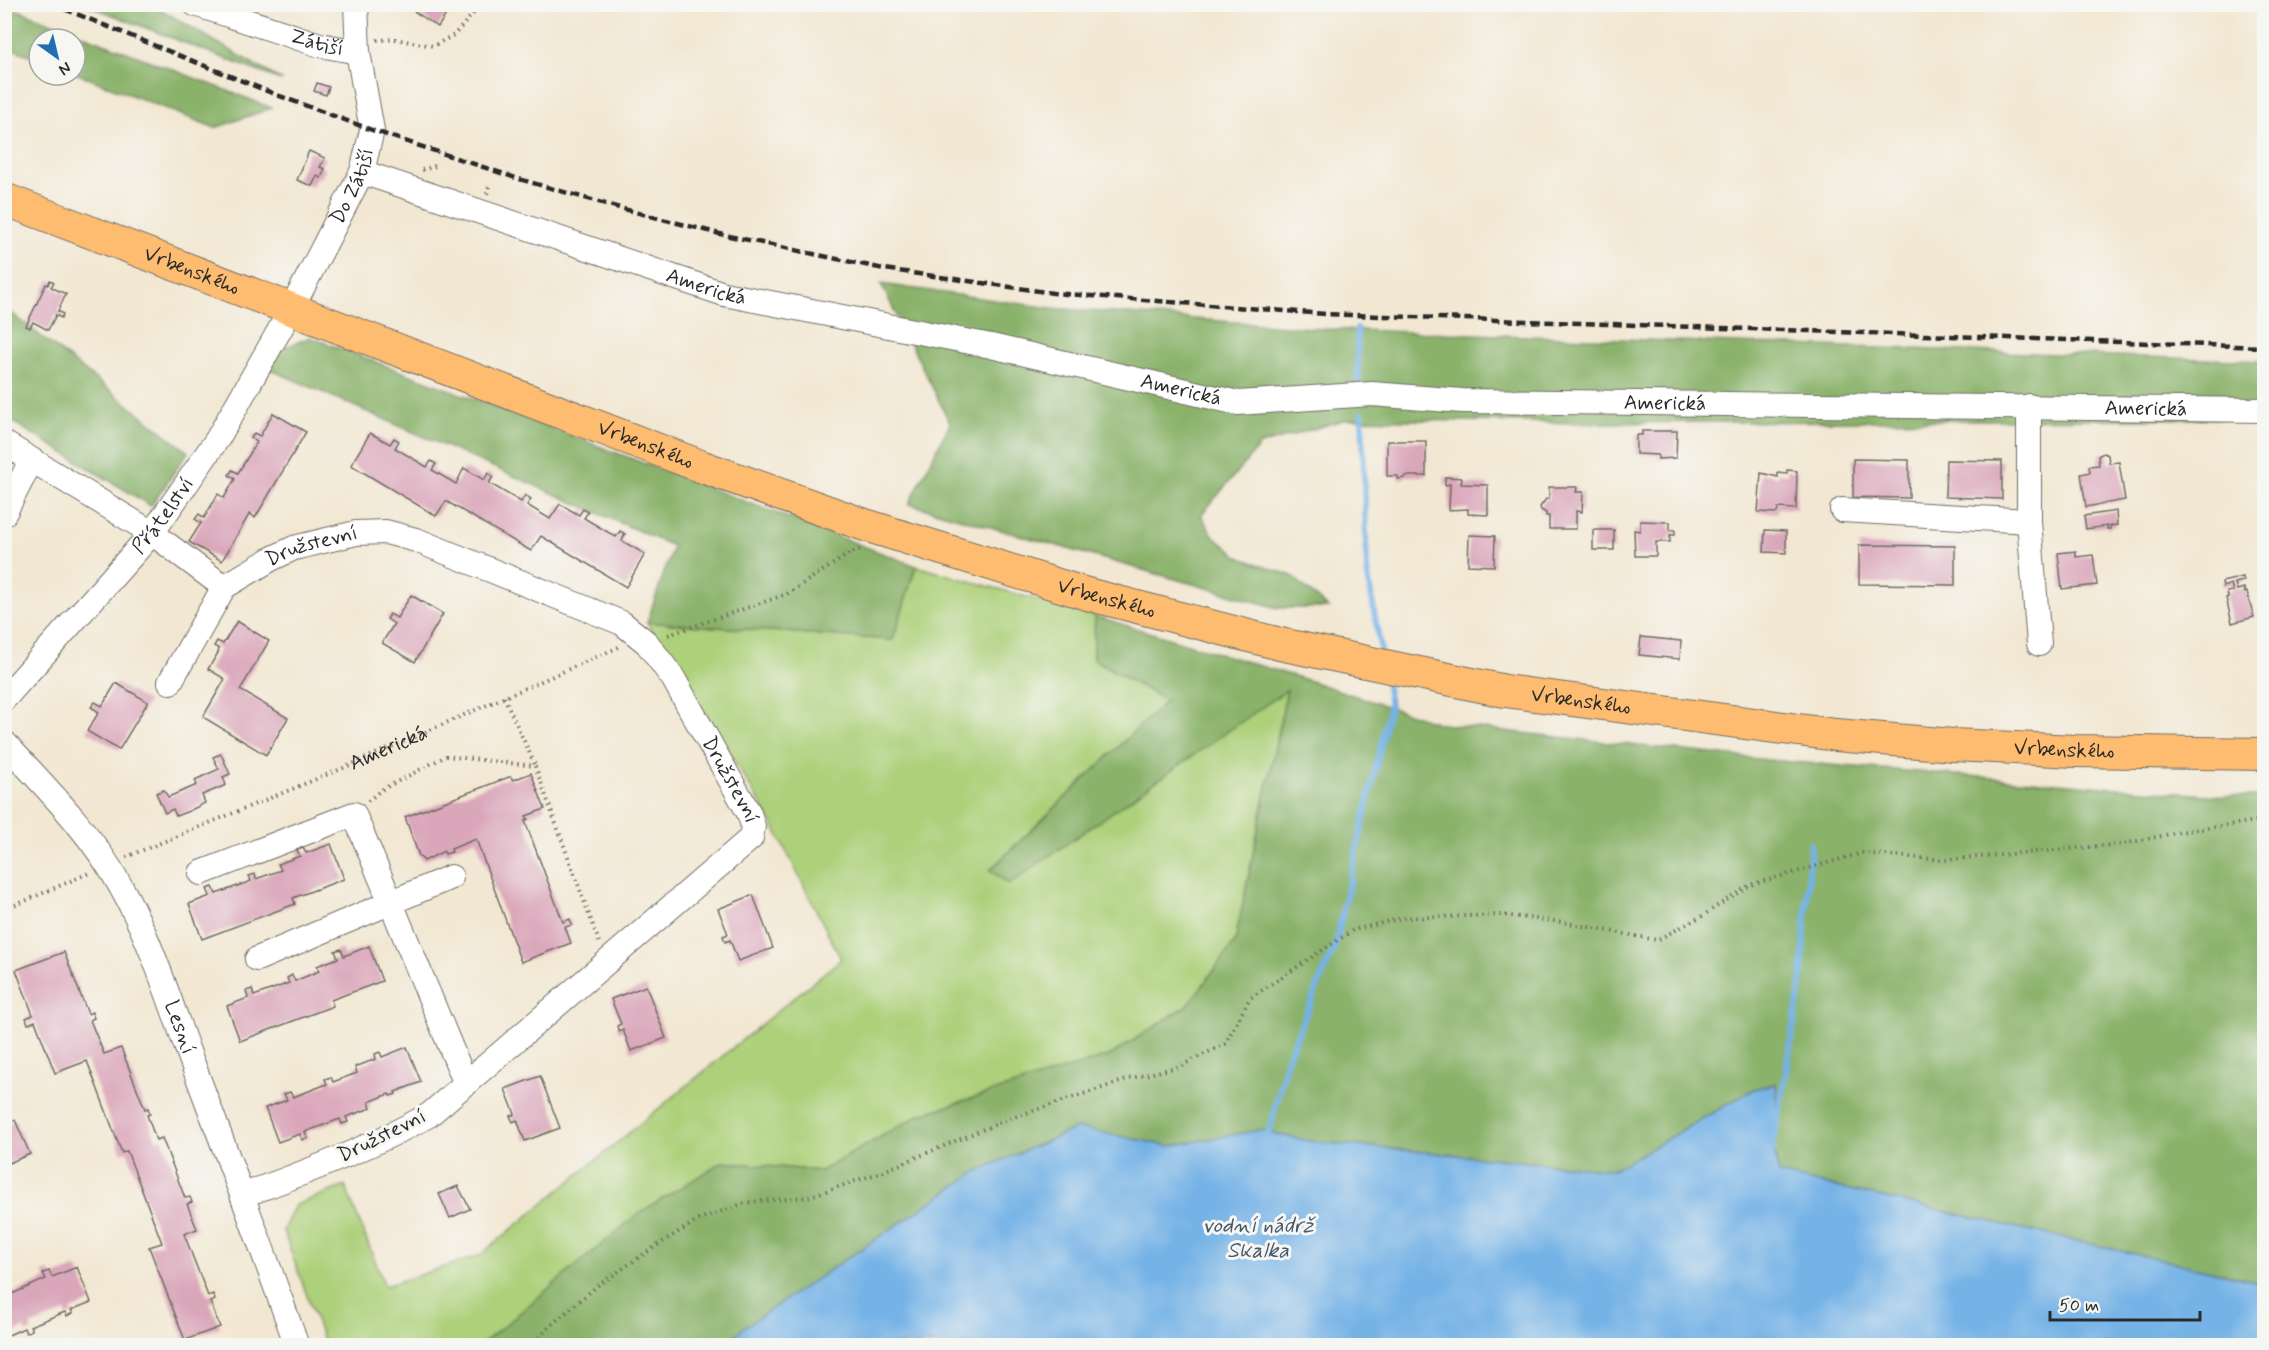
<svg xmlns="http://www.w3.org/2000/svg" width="2269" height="1350" viewBox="0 0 2269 1350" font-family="Mynerve,sans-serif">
  <rect width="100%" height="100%" fill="#f6f6f2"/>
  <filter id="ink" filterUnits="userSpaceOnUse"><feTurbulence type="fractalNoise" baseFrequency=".0167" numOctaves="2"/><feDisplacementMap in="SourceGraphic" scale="12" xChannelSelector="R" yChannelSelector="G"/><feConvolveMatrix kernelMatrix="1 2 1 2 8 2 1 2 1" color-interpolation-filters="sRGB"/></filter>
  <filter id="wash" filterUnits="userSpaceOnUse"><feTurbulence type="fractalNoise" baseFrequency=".008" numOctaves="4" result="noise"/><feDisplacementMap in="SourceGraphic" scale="24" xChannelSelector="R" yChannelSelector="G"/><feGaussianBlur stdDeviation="1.35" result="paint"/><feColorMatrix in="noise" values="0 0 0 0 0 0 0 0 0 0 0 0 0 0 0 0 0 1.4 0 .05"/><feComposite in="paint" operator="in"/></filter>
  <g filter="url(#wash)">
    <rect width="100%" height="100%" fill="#f2e7d2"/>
    <path fill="#add07a" stroke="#6c7e52" stroke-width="1.5" d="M 916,566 L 1095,616 L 1093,659 L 1167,701 L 990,870 L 1009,884 L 1287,689 L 1235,942 L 1188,1005 L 1111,1055 L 919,1115 L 821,1171 L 722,1162 L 480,1345 L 325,1345 L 283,1230 L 295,1205 L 345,1186 L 385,1286 L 479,1256 L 841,959 L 769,817 L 647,622 L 893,640 Z"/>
    <g fill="#8ab26a" stroke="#5a6e4a" stroke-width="1.5">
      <path d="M 5,5 L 272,108 L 215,128 L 75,73 L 75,39 L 39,39 L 39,59 L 5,46 Z"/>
      <path d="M 87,5 L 153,5 L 283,81 Z"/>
      <path d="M 881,284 L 1051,308 L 1324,329 L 2264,361 L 2264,418 L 1585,423 L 1347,419 L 1260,445 L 1201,515 L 1214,537 L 1241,558 L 1292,576 L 1328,608 L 1278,608 L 909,504 L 950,423 Z"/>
      <path d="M 4,298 L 5,308 L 188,452 L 151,506 L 5,417 Z"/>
      <path d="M 310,337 L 916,566 L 893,640 L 647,622 L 673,546 L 251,361 Z"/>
      <path d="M 1095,616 L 1307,680 L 1441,724 L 1768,760 L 2219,796 L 2264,797 L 2264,1283 L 1779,1174 L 1772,1142 L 1778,1121 L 1775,1084 L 1754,1089 L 1613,1170 L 1309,1141 L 1260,1130 L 1170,1146 L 1077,1128 L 978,1171 L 743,1328 L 724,1345 L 480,1346 L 639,1213 L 722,1162 L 821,1171 L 919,1115 L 1111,1055 L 1188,1005 L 1235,942 L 1287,690 L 1009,884 L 990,870 L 1166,701 L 1093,659 Z"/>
    </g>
    <path fill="#74b2e6" stroke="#506e88" stroke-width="1.5" d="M 1776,1084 L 1778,1121 L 1772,1142 L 1779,1174 L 2264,1283 L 2264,1345 L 724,1345 L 743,1328 L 978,1171 L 1077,1128 L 1170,1146 L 1260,1130 L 1309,1141 L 1613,1170 L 1754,1089 Z"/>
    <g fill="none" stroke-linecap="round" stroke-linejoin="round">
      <g stroke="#74b2e6" stroke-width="6">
        <path d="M 1357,329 L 1358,380"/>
        <path d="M 1362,413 L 1367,570 L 1382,657"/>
        <path d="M 1265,1138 L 1270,1129 L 1287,1059 L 1335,946 L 1390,705 L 1385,676"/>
        <path d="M 1772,1152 L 1801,983 L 1811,844"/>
      </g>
    </g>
    <g id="blocks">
      <g fill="#daa6ba">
        <path d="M 403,4 L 453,4 L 438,27 Z"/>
        <path d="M 317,83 L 329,87 L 326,95 L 314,91 Z"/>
        <path d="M 309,151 L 325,158 L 320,167 L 325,169 L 321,178 L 317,176 L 312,186 L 297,180 Z"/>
        <path d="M 50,280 L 54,282 L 51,287 L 66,294 L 58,311 L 63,314 L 61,318 L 56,315 L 48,330 L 33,322 L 30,328 L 26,326 L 46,284 L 48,285 Z"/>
        <path d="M 273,413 L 306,432 L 255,518 L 250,513 L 222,561 L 189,542 L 201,523 L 195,519 L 199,514 L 204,518 L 218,494 L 224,498 L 235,479 L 229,475 L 232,470 L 238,473 L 257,442 L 251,438 L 254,433 L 260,436 Z"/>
        <path d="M 1642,431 L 1677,431 L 1676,458 L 1658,459 L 1658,455 L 1636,454 L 1636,435 L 1642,435 Z"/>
        <path d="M 370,433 L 390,444 L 394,438 L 399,441 L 395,448 L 427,467 L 431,461 L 436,464 L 432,470 L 456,484 L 464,468 L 484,480 L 488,473 L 493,477 L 489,483 L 521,502 L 525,495 L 531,499 L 527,505 L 550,519 L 560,504 L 579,515 L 583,509 L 588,512 L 584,518 L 616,537 L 620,531 L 625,534 L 622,541 L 645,554 L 626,587 L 541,536 L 531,551 L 446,501 L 436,516 L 351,465 Z"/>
        <path d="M 1387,441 L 1426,441 L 1426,476 L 1405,476 L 1405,478 L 1398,479 L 1398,476 L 1387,476 Z"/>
        <path d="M 2103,453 L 2108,455 L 2109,463 L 2119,462 L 2125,500 L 2086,507 L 2081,474 L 2090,472 L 2089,466 L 2099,465 L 2098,456 Z"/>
        <path d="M 1853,459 L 1909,460 L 1909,498 L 1853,497 Z"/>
        <path d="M 1946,460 L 2002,461 L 2002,499 L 1945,497 Z"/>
        <path d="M 1787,470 L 1797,471 L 1796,509 L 1778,508 L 1777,513 L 1758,512 L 1761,473 L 1778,477 L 1778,473 L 1787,474 Z"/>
        <path d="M 1445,477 L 1462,478 L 1461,484 L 1488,485 L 1488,515 L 1468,514 L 1468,509 L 1449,510 L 1450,484 L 1445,485 Z"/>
        <path d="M 1549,487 L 1577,487 L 1576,492 L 1583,492 L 1582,512 L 1576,511 L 1576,529 L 1549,529 L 1549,516 L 1546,516 L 1546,513 L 1541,510 L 1540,507 L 1546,499 L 1549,499 Z"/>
        <path d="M 2116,511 L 2117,525 L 2110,526 L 2110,529 L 2107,529 L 2107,526 L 2086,529 L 2084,516 Z"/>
        <path d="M 1640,521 L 1670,522 L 1670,530 L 1675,530 L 1675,535 L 1670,535 L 1670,542 L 1656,542 L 1656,556 L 1635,556 L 1634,530 L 1640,531 Z"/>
        <rect x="1593" y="530" width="21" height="20"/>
        <path d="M 1765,530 L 1786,531 L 1786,553 L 1764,552 Z"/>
        <path d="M 1469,535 L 1495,536 L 1494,566 L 1468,565 Z"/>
        <path d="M 1859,545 L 1955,546 L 1955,585 L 1859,584 Z"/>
        <path d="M 2076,551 L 2076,557 L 2093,555 L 2097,585 L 2062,589 L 2058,553 Z"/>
        <path d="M 2243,577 L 2244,581 L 2235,583 L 2237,590 L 2244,588 L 2245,593 L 2247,592 L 2254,617 L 2232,623 L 2226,598 L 2228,597 L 2227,592 L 2233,591 L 2231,584 L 2223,587 L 2222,582 Z"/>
        <path d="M 411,595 L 443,614 L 415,662 L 382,643 L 394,624 L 387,619 L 390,614 L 397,618 Z"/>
        <path d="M 237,621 L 269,641 L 240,690 L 288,718 L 266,755 L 203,717 L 225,679 L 208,669 L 218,653 L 219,649 L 214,646 L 217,641 L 223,644 Z"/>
        <path d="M 1641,637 L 1681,641 L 1680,659 L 1639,655 Z"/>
        <path d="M 116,683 L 148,702 L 119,750 L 87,731 L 99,712 L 91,707 L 95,702 L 102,706 Z"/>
        <path d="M 221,754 L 230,774 L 223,777 L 226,785 L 202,795 L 205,803 L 189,811 L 176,816 L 173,809 L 165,813 L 156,793 L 164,790 L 168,797 L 197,785 L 195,780 L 219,769 L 213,757 Z"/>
        <path d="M 531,773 L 545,809 L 526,816 L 528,819 L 525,821 L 563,922 L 570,919 L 572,925 L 565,927 L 571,943 L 521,962 L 476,839 L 451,849 L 452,852 L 445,854 L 444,851 L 424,861 L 419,856 L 405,817 L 509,777 L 511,777 L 513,780 Z"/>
        <path d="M 331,844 L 344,879 L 293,898 L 295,904 L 202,939 L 189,904 L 210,896 L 207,889 L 213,887 L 216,894 L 251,881 L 249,876 L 255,874 L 256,879 L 281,870 L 278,864 L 300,856 L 297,850 L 303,848 L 306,853 Z"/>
        <path d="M 753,895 L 773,948 L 738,961 L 730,940 L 725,942 L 723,936 L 728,934 L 718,909 Z"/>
        <path d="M 369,946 L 382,981 L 331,1000 L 333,1006 L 240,1041 L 227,1006 L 248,998 L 246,991 L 252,989 L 254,996 L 289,983 L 287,978 L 292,975 L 295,981 L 319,971 L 317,966 L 338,958 L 335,951 L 341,949 L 344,956 Z"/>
        <path d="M 64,952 L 88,1014 L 92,1012 L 94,1018 L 90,1020 L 104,1054 L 121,1048 L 145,1109 L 148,1108 L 150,1114 L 147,1115 L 156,1140 L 162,1138 L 185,1198 L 190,1197 L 192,1202 L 187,1204 L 197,1229 L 184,1234 L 208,1296 L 213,1294 L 215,1300 L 210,1302 L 220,1327 L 185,1340 L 149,1247 L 162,1243 L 127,1151 L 122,1153 L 87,1061 L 55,1073 L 35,1021 L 28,1024 L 26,1018 L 33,1015 L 16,970 Z"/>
        <path d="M 646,986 L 666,1038 L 631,1051 L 623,1030 L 619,1032 L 617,1026 L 621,1024 L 611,999 Z"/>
        <path d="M 407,1047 L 421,1082 L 395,1092 L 396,1094 L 390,1096 L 389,1094 L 369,1102 L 371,1108 L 346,1117 L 348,1122 L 342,1124 L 340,1119 L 305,1132 L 308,1138 L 302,1140 L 300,1134 L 278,1142 L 265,1108 L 287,1100 L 284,1094 L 290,1092 L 293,1097 L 327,1084 L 325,1079 L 331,1077 L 333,1082 L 357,1073 L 355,1067 L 376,1059 L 375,1054 L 380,1052 L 382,1057 Z"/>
        <path d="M 540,1076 L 560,1128 L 525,1141 L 517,1120 L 513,1122 L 510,1116 L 515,1114 L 505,1089 Z"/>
        <path d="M 15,1120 L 30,1154 L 4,1165 L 4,1125 Z"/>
        <path d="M 458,1186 L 470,1209 L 450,1218 L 439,1194 Z"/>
        <path d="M 77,1267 L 91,1302 L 71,1310 L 73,1313 L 67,1316 L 65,1312 L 30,1326 L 32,1330 L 26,1333 L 24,1328 L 4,1337 L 4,1288 L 9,1286 L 12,1294 L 46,1279 L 43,1273 L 49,1271 L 52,1277 Z"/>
      </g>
    </g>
  </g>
  <g filter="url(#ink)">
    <use href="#blocks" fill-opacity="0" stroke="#716d65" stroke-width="1.5"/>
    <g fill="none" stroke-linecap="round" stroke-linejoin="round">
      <g stroke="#716d65" stroke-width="26">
        <g id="minor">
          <path id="s2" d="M 195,4 L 320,45 L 358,52"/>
          <path id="s3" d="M 362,172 L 724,294 L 991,346 L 1238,403 L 1372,394 L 1462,401 L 2264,410"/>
          <path d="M 2029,406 L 2029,521 L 2039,644"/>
          <path d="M 4,443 L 152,533 L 224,587"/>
          <path d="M 1842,510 L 2029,521"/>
          <path d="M 4,514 L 31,461"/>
          <path id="s4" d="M 170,682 L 224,587 L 271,559 L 294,548 L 356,533 L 386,532 L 416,540 L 622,623 L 647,643 L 673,678 L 749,813 L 753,826 L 751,838 L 429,1115 C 370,1148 306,1173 243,1195"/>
          <path id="s5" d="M 4,699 L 152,533 L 187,483 L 218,438 L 291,310 L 362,172 L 372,130 L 358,52 L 356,4"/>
          <path id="s6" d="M 4,742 C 46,788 91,832 121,887 C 150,938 168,996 188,1051 C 225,1149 262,1247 297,1346"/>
          <path d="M 201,873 L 354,814 L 466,1084"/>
          <path d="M 257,959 L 451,877"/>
        </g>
      </g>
      <g stroke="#716d65" stroke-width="34">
        <g id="major">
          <path id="s7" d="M 4,199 L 703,467 L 865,525 L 1087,594 L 1280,644 L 1505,691 L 1836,735 L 1953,745 L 2075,751 L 2264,754"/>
        </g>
      </g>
      <g stroke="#716d65" stroke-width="4" stroke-dasharray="1.5 4.5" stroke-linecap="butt">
        <path d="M 377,40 L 395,39 L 433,46 L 454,35 L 482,4"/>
        <path d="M 422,170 L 435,166"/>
        <path d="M 487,194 L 490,183"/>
        <path d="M 668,635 L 787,594 L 850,553 L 860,550"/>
        <path d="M 504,697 L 535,765"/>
        <path d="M 368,801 L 381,790 L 446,756 L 535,766 L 599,942"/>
        <path id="s1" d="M 126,857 L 341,769 L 619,647"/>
        <path d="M 4,910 L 89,873"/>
        <path d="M 531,1346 L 550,1326 L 597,1286 L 662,1242 L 700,1219 L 748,1202 L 808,1197 L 879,1173 L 1008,1119 L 1132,1078 L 1178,1067 L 1225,1044 L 1250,998 L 1353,930 L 1403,918 L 1502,915 L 1562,922 L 1657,940 L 1702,916 L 1750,885 L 1862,853 L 1944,860 L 2123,844 L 2180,832 L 2264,820"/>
      </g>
      <use href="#minor" stroke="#fff" stroke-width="24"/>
      <use href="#major" stroke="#febc70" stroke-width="32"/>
      <path stroke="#2b2b2b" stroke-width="4.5" stroke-dasharray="9 4.5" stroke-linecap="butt" d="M 52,4 L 277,95 L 372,130 L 516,178 L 616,207 L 720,234 L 884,269 L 1053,293 L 1325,314 L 2264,347"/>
    </g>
  </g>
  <g text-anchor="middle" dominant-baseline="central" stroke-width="6" stroke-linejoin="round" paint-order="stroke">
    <g font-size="21" fill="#2b2b2b" stroke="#f6f6f2">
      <text stroke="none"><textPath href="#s2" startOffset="128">Zátiší</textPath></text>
      <text stroke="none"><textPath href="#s5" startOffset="624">Do Zátiší</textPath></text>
      <text stroke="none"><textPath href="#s7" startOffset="201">Vrbenského</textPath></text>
      <text stroke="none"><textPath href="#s3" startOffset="363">Americká</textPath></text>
      <text stroke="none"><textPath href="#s3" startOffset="849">Americká</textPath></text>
      <text stroke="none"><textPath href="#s3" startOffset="1335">Americká</textPath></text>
      <text stroke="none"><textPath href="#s3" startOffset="1816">Americká</textPath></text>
      <text stroke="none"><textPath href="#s7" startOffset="687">Vrbenského</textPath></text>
      <text stroke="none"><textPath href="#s5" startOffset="243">Přátelství</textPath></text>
      <text stroke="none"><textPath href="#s4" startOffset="207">Družstevní</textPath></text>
      <text stroke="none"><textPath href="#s7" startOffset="1173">Vrbenského</textPath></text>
      <text stroke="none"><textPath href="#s7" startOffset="1659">Vrbenského</textPath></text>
      <text stroke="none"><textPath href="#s1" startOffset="284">Americká</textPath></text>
      <text stroke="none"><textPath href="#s7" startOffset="2145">Vrbenského</textPath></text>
      <text stroke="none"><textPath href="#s4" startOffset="729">Družstevní</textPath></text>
      <text stroke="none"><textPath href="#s6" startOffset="339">Lesní</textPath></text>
      <text transform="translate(382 1136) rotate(-26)">Družstevní</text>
    </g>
    <g font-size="22" font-style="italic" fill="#455a6c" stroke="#f6f6f2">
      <text x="1258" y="1226">vodní nádrž<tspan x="1258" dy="25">Skalka</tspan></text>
    </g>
  </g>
  <rect width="2269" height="1350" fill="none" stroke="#f6f6f2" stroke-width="24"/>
  <g transform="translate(57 57) rotate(146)"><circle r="28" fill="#f6f6f2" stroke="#a5a5a2" stroke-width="1.5"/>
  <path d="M0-4.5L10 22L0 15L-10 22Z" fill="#1f6fb2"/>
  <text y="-9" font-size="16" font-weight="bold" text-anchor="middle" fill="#2b2b2b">N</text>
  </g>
  <path d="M2050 1311v9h150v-9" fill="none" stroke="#2b2b2b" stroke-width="3"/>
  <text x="2059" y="1311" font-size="18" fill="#2b2b2b" stroke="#f6f6f2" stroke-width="4.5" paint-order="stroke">50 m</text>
</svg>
